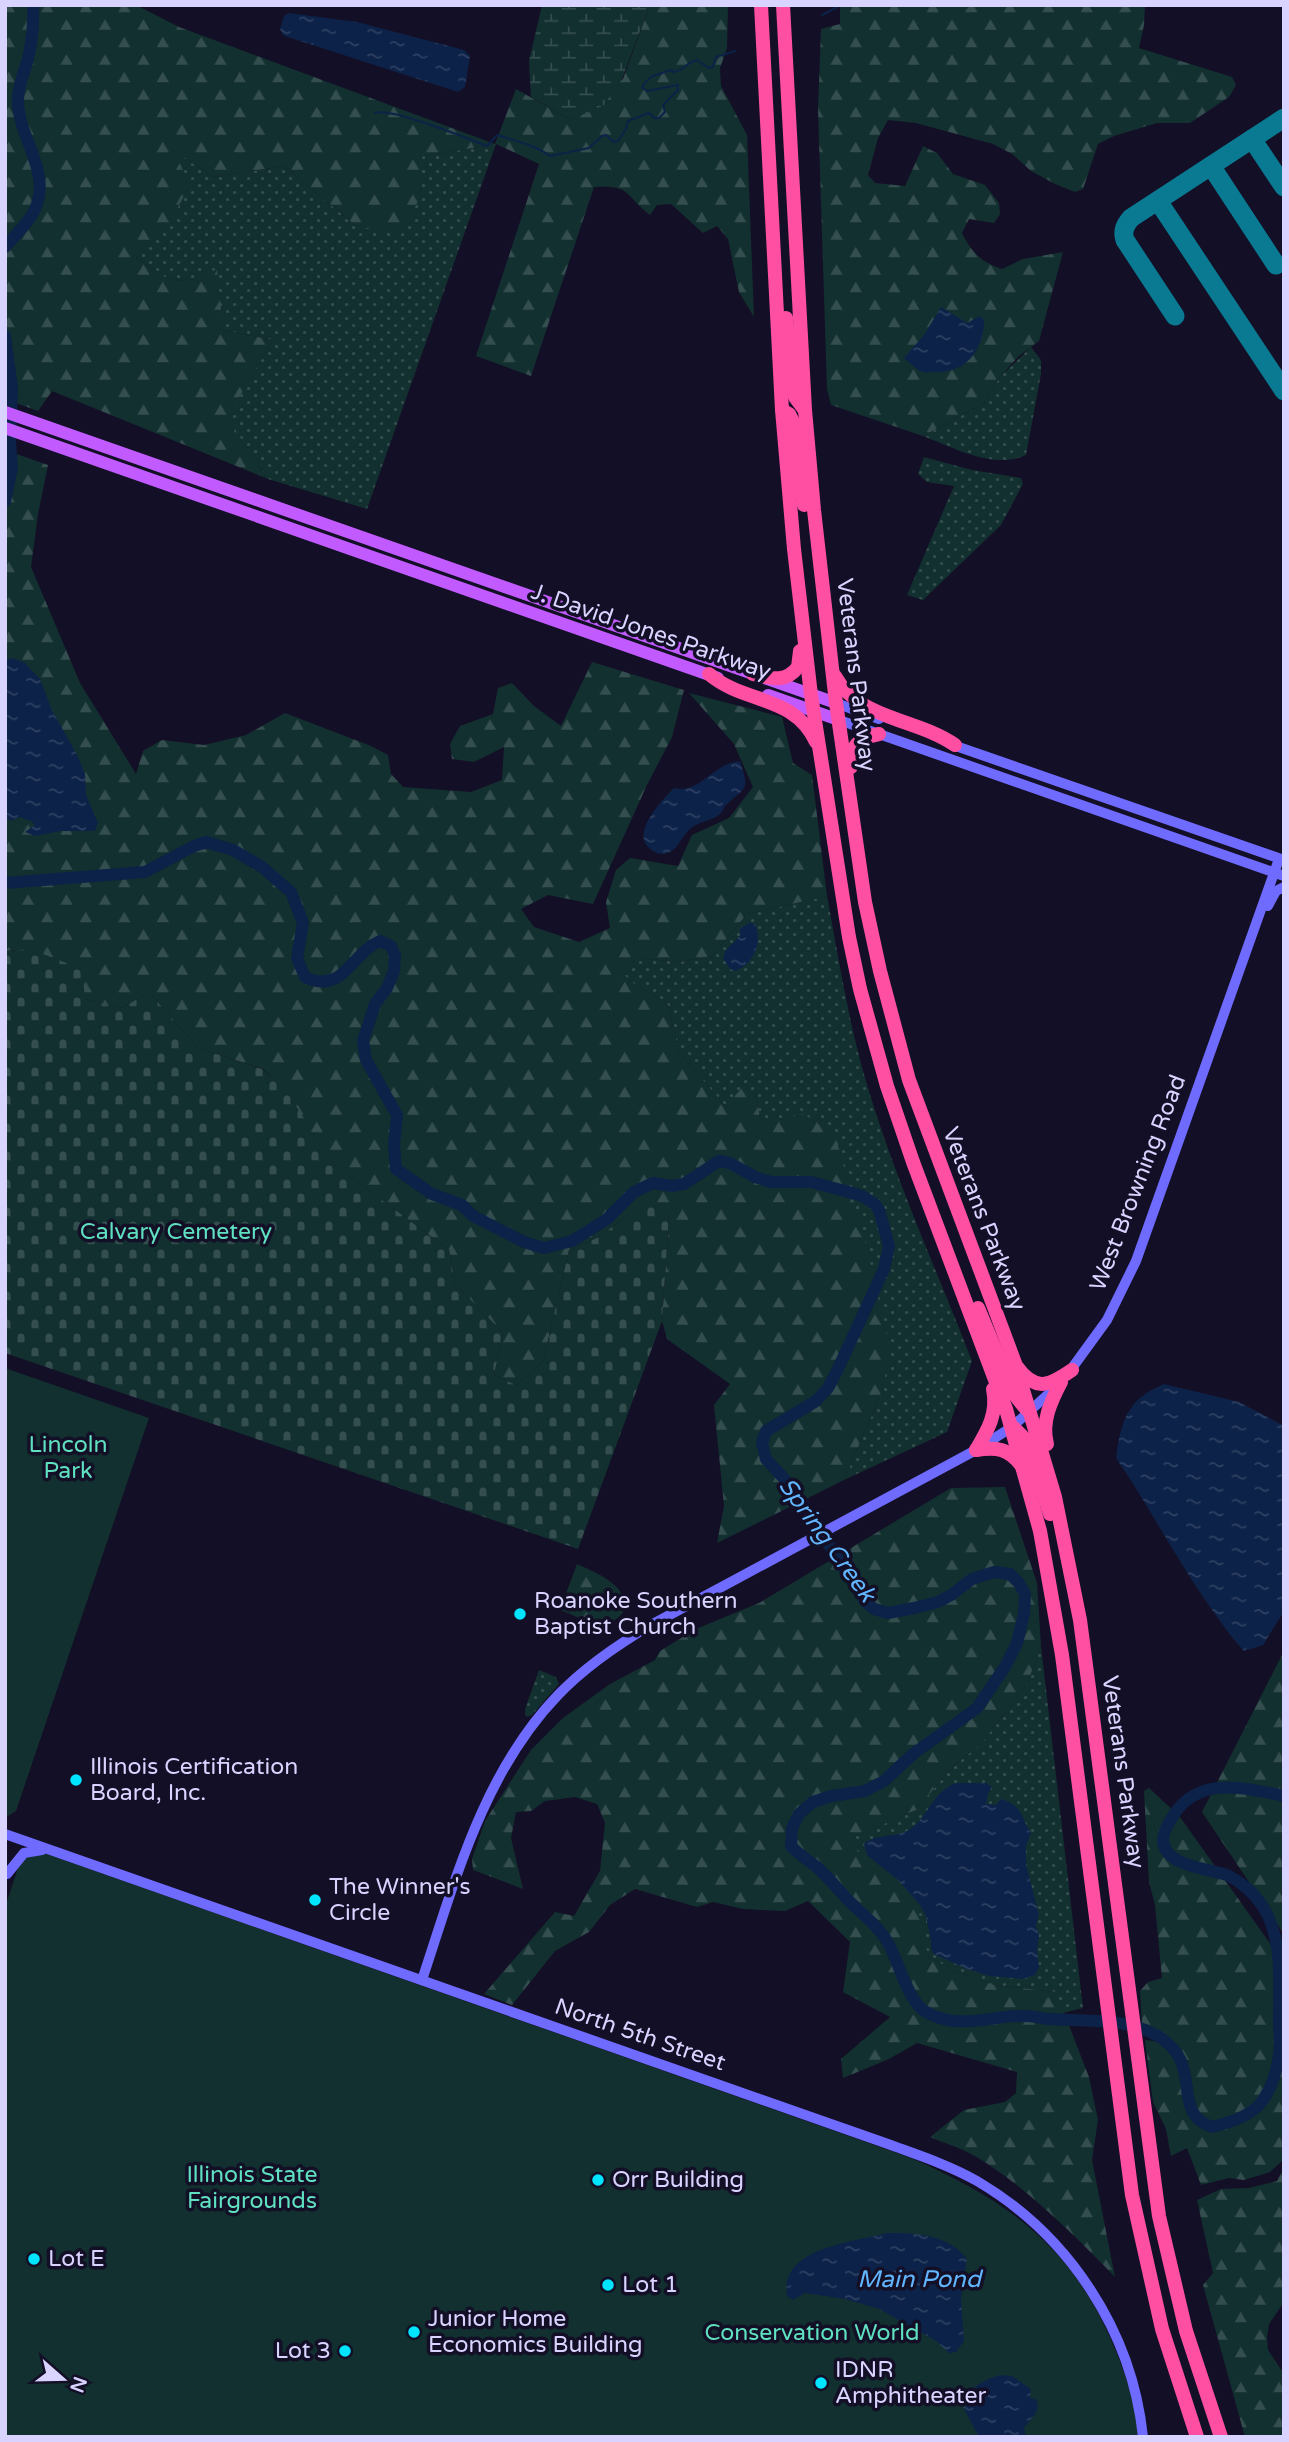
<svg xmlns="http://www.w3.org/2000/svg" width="1289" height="2442" viewBox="0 0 1289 2442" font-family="'Varela Round',sans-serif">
  <defs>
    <pattern id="grass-dots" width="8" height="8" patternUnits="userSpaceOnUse" patternTransform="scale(1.75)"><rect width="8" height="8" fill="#12302f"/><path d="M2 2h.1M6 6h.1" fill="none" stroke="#344d4e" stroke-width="1.8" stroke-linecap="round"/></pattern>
    <pattern id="forest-firs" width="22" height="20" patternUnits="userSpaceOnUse" patternTransform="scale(1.75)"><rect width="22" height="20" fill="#12302f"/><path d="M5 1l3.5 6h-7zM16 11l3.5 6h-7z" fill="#344d4e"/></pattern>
    <pattern id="wetland-marsh" width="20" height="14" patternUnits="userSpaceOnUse" patternTransform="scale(1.75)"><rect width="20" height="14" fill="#12302f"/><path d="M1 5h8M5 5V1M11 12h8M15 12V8" fill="none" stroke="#344d4e"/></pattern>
    <pattern id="cemetery-stones" width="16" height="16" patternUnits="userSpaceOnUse" patternTransform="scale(1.75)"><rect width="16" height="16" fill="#12302f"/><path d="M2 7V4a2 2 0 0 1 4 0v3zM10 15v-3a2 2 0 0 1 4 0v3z" fill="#344d4e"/></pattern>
    <pattern id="water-ripples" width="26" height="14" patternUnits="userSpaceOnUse" patternTransform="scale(1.75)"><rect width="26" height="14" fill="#0c2248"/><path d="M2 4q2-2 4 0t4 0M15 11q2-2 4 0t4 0" fill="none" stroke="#2f4163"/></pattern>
  </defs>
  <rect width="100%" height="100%" fill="#130f26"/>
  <g fill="url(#grass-dots)">
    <path d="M 496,144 L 367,509 L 268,479 L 226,418 L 273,340 L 223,330 L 187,282 L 165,277 L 136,258 L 141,252 L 172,149 L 213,177 L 284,166 L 356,226 L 421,195 L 418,157 Z"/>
    <path d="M 1031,347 L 1041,360 L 1041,374 L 1026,455 C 994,470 954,448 923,436 L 984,403 L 1000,377 Z"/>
    <path d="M 924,457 L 972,470 L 1021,478 L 1023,484 L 1001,525 L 923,600 L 907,595 L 954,486 L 927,482 L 918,474 Z"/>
    <path d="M 827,896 C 839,960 849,1026 868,1088 C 896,1181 937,1271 972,1361 L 947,1432 L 844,1480 L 883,1389 L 804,1114 L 761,1123 L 755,1093 L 725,1106 L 679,1052 L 668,1005 L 633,983 L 620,972 L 638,958 L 679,962 L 712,956 L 747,914 Z"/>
    <path d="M 1041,1646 L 1083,2008 L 1063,2013 L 1055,1992 L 994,1985 L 952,1970 L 928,1956 L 922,1937 L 852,1846 L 853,1837 L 916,1810 L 953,1766 L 981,1744 L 1028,1682 Z"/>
    <path d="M 539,1670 L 556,1677 L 559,1684 L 532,1715 L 527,1717 L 525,1715 L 525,1709 Z"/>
  </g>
  <g fill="url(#forest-firs)">
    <path d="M 5,5 L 136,5 L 179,27 L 495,144 L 516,89 L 571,120 L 623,79 L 650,5 L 728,5 L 727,48 L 720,68 L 721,86 L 747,135 L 754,317 L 739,292 L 728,239 L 717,226 L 703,233 L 671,204 L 657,205 L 650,215 C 624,195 632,185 594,187 L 531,376 L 476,356 L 539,164 L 496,144 L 419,157 L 421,195 L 402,234 L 356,226 L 284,166 L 213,177 L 173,150 L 190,184 L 169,225 L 136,258 L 165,277 L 186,282 L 217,269 L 223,330 L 273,340 L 227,418 L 268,479 L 52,391 L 38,411 L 5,399 Z"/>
    <path d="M 840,5 L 1145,5 L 1144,25 L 1139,48 L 1232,77 L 1236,85 L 1229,97 L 1190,123 L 1157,123 L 1114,136 L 1098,144 L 1083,189 L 1075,192 L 1055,184 L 1031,171 L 1012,154 L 993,144 L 916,123 L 888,120 L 878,138 L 868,175 L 875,183 L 905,186 L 923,146 L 937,153 L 953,174 L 985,185 L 999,203 L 1000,214 L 994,223 L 969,219 L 962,233 C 972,253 981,262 1002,269 L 1023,259 L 1063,252 L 1039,341 L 1019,356 L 1000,377 L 984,403 L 923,436 L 831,405 L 827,389 L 818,109 L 821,29 L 840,24 Z"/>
    <path d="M 5,450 L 48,465 L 38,514 L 31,567 L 80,683 L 136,774 L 143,751 L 162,740 L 204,745 L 246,735 L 285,713 L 371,746 L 388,755 L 391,774 L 403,787 L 471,792 L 502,780 L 504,747 L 474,762 L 452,759 L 450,744 L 460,726 L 493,714 L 498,688 L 512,683 L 534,706 L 561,726 L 592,662 L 684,690 L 672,737 L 647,785 L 593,904 L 548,895 L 521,909 L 534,927 L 579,942 L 610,928 L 606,902 L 616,870 L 630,858 L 678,866 L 692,835 L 729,818 L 753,787 L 734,744 L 689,693 L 782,717 L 793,763 L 812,775 L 827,896 L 747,914 L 712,956 L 679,962 L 638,958 L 621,972 L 633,983 L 668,1005 L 679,1052 L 725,1106 L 742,1088 L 755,1093 L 761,1122 L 804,1114 L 835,1135 L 867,1248 L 890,1349 L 883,1389 L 844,1480 L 717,1543 L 724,1506 L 714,1405 L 730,1384 L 667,1339 L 662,1321 L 669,1215 L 628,1215 L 599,1237 L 569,1250 L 543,1362 L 516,1385 L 494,1375 L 503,1333 L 455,1284 L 449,1250 L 335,1165 L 284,1089 L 263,1069 L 198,1048 L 149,992 L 122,1008 L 85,999 L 30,949 L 5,951 Z"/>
    <path d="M 1005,1487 L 1037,1583 L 1041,1646 L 1028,1682 L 981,1744 L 953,1766 L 916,1810 L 854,1837 L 852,1846 L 903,1891 L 918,1910 L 928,1956 L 952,1970 L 994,1985 L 1056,1992 L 1089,2077 L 1098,2120 L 1092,2160 L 1115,2277 C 1075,2236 1024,2185 975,2156 C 961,2148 944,2143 930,2137 L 964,2110 L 1005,2102 L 1016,2093 L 1017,2072 L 917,2043 L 889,2059 L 843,2078 L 841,2059 L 890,2017 L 843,1992 L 850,1942 L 808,1901 L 785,1911 L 743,1909 L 713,1902 L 697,1907 L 635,1889 L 610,1905 L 589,1932 L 555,1951 L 512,2005 L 484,1994 L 555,1912 L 574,1916 L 600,1871 L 605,1823 L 597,1804 L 575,1797 L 545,1801 L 531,1811 L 516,1812 L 511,1838 L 523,1889 L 473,1870 L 472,1859 L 485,1821 L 531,1750 L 563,1718 L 610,1684 L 655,1660 L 660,1651 L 696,1629 L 759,1603 L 951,1488 Z"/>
    <path d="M 577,1564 C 597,1573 623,1583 627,1607 C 607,1637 587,1620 560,1610 Z"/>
    <path d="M 1284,1651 L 1284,1934 L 1202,1812 Z"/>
    <path d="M 1149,1788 L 1180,1817 L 1284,1963 L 1284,2159 L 1270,2172 L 1244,2180 L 1229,2178 L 1201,2185 L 1187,2148 L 1171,2156 L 1166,2129 L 1153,2102 L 1145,2040 L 1154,2041 L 1165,2034 L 1142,2023 L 1140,1991 L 1148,1982 L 1162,1978 L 1155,1905 L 1149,1882 L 1144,1791 Z"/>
    <path d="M 1284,2168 L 1284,2302 L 1269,2324 L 1267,2337 L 1268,2350 L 1284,2374 L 1284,2437 L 1245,2437 L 1203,2285 L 1213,2273 L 1197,2200 L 1221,2189 L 1249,2188 L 1277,2181 Z"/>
  </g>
  <path fill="url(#wetland-marsh)" d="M 542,5 L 650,5 L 622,79 L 604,105 L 571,120 L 531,97 L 529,61 Z"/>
  <path fill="url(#cemetery-stones)" d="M 30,949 L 82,969 L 85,999 L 122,1008 L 149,992 L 198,1048 L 262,1069 L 284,1088 L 335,1165 L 449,1250 L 455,1284 L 503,1333 L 494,1375 L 516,1385 L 543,1362 L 569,1250 L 599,1237 L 628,1215 L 650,1203 L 669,1215 L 662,1321 L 578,1549 L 5,1353 L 5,951 Z"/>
  <g fill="#12302f">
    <path d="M 5,1368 L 149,1418 L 16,1811 L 5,1818 Z"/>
    <path d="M 44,1853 L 911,2158 C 1009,2201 1073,2247 1115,2349 C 1126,2376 1137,2407 1138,2437 L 5,2437 L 5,1907 L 19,1865 L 25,1857 Z"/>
  </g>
  <g fill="url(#water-ripples)">
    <path d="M 289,13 L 357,22 L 464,50 L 470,56 L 465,87 L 458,92 L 288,37 L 283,35 L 280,29 L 284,16 Z"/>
    <path d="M 941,307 L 967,323 L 980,316 L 984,320 C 984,347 969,371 939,372 C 934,372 926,373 922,372 C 916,369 909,362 904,358 L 924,335 Z"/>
    <path d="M 13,658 L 25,663 L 40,679 L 52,710 L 77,755 L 85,774 L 86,795 L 98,823 L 95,831 L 61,831 L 35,836 L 25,832 L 35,825 L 31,821 L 19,817 L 11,821 L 5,817 L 5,660 Z"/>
    <path d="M 740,761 C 750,792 746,786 725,806 C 723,809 722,813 719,815 C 711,821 697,822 690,829 C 680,838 677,853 663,854 C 657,854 652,851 648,847 C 632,831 663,799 674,788 C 696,794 711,770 728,764 C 732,762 736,762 740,761 Z"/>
    <path d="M 749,923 L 755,924 C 763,943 754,964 735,971 L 730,969 L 723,958 L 726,950 L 740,936 L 740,929 Z"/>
    <path d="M 1164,1384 L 1239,1402 L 1284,1426 L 1284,1611 L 1263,1645 L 1244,1651 C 1230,1636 1220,1621 1208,1604 C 1175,1557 1149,1506 1116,1458 C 1121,1421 1127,1399 1164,1384 Z"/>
    <path d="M 956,1783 L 986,1783 L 992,1787 L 988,1794 L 986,1804 L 996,1805 L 1001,1799 C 1023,1806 1020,1816 1031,1833 L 1026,1846 L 1026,1864 L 1039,1915 L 1036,1926 L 1039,1935 L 1037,1951 L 1039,1967 L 1035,1975 L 1023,1979 L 990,1976 L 967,1969 L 934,1954 L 931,1948 L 931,1941 L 926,1916 L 920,1905 L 899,1881 L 867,1855 L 864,1844 C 877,1833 893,1838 907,1831 C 928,1820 930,1793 956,1783 Z"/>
    <path d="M 887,2233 C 916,2233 948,2234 967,2259 L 961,2299 L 964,2341 L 956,2352 L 949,2353 L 936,2341 L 879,2309 L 845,2299 L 805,2293 L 793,2300 L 787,2296 C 779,2247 855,2242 887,2233 Z"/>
    <path d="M 1000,2375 L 1012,2376 L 1031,2389 L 1030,2398 L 1036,2399 C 1042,2411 1030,2419 1024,2428 L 1026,2437 L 979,2437 L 963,2407 L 966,2407 C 965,2388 984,2380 1000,2375 Z"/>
  </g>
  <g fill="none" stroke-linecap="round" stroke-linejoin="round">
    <g stroke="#0c2248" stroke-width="2">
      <path d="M 822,15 L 841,5"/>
      <path d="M 375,113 C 389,107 467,138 487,146 L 497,135 C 516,141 535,145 550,156 L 589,148 L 602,136 L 606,135 L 614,142 L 618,141 L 626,129 L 628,121 L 649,113 L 654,118 L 659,118 L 665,112 L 663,105 L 678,90 L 678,85 L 647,91 L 643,88 L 643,85 L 651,77 L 670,70 L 674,72 C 683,71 687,62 697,60 L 709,68 L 713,67 L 716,57 L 735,51"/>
    </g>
    <g stroke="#0c2248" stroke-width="12">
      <path d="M 5,247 C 16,234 32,220 37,204 C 49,169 18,136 18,100 C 18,85 24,73 28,59 C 32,41 34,24 33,5"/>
      <path d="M 5,336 L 12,388 L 10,442 L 12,468 L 5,501"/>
      <path d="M 5,883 L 145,872 L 194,846 L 206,842 L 233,850 L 262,867 L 291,892 L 303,923 L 297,958 L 305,977 C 344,995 350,954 380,941 L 391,946 L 395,956 L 394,971 L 387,988 L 375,1004 L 363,1041 L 366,1060 L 397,1115 L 394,1145 L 396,1169 L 432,1194 L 462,1205 L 473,1216 L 524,1242 L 544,1248 L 572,1241 L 607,1219 L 634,1192 L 653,1183 L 672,1186 L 684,1184 L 719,1161 L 730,1163 L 755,1177 L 771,1182 L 811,1182 L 845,1191 L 862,1196 L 875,1204 L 879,1210 L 889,1246 L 884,1269 L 837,1371 L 828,1388 L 816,1401 L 766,1431 L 762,1443 L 766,1459 L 792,1487 L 865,1601 L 874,1609 L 888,1613 L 914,1608 L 938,1602 L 951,1595 L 972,1579 L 994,1572 L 1010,1574 L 1019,1583 L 1025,1594 L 1024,1614 L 1017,1643 L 1005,1667 L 977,1708 L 913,1754 L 884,1781 L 865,1791 L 831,1796 L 813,1802 L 799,1814 L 792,1828 L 791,1846 C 800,1856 810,1861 819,1869 C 831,1880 841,1893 852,1904 C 865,1916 880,1928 888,1943 C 899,1962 908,2002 926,2012 C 958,2031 991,2015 1025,2016 C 1034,2016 1043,2019 1051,2019 C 1087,2022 1123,2017 1156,2035 C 1207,2063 1168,2112 1212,2127 C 1229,2123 1253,2115 1263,2100 C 1272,2087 1277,2070 1279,2055 C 1281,2045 1279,2034 1279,2023 C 1279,1985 1284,1936 1261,1904 C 1254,1893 1241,1882 1229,1876 C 1211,1868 1164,1868 1163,1840 C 1163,1832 1169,1822 1173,1816 C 1198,1775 1245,1788 1284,1796"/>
    </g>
    <g stroke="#0a7a92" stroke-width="19">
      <path d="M 1252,139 L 1284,187"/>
      <path d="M 1211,166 L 1276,265"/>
      <path d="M 1158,201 L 1284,391"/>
      <path d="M 1175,316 L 1125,240 C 1122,231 1125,225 1131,218 L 1284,118"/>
    </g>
    <g stroke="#6f6bff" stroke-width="10">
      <path d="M 836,703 L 879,719"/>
      <path d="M 839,720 L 1284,876"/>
      <path d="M 950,744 L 1284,860"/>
      <path d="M 1268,906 L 1276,891 L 1284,887"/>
      <path d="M 1067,1375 L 1107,1320 L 1136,1261 L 1279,859"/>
      <path d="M 5,1834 L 888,2144 C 918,2155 949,2165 977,2181 C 1069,2235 1132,2331 1143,2437"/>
      <path d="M 7,1874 L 24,1853 L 42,1850"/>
      <path d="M 422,1980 C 455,1881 483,1773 558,1695 C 585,1667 617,1645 651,1625 L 976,1450 L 1012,1427 L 1054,1389"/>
    </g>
    <g stroke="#c25bff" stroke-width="12">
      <path d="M 5,412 L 836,703"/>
      <path d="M 5,428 L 718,678"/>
      <path d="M 768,695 L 839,720"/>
    </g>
    <g stroke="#ff4fa3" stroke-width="14">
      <path d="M 761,5 L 782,410 L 794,549 L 811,695 L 849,937 L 860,989 L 887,1086 L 913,1162 L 1006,1409 L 1040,1531 L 1062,1655 L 1132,2195 L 1162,2329 L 1197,2437"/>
      <path d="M 783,5 L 805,410 L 814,510 L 836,703 L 865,902 L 880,971 L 909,1080 L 1015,1363 L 1055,1497 L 1080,1620 L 1159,2216 L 1186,2331 L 1221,2437"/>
      <path d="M 786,318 L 795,397 L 804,409"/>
      <path d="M 782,410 L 789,414 L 793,422 L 804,505"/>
      <path d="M 709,674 C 744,704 795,695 816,742"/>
      <path d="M 753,674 C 770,678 785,684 798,667 L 800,651"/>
      <path d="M 835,676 C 859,720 916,718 955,745"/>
      <path d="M 851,767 C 850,746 858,738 879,734"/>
      <path d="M 978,1308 L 1014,1394 L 1026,1409"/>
      <path d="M 1017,1367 C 1036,1393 1050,1385 1072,1370"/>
      <path d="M 1014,1428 L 1026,1440 L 1050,1514"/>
      <path d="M 1047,1444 C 1041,1422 1051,1401 1061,1382"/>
      <path d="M 976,1450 C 988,1430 998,1413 993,1389"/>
      <path d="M 976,1450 C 996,1447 1008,1448 1021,1465"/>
    </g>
  </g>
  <g fill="#00e5ff" stroke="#130f26" stroke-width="2.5">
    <circle cx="520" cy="1614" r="7"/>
    <circle cx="76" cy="1780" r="7"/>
    <circle cx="315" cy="1900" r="7"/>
    <circle cx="598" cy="2180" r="7"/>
    <circle cx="34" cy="2259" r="7"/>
    <circle cx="608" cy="2285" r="7"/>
    <circle cx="414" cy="2332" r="7"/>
    <circle cx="345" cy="2351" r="7"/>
    <circle cx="821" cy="2383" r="7"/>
  </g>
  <g text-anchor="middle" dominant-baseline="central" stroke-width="7" stroke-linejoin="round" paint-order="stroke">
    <g font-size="23" fill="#d9d4ff" stroke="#130f26">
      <text transform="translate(651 632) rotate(19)">J. David Jones Parkway</text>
      <text transform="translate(856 675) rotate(83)">Veterans Parkway</text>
      <text transform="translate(1138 1183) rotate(-69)">West Browning Road</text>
      <text transform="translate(984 1219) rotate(69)">Veterans Parkway</text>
      <text transform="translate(1123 1772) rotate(82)">Veterans Parkway</text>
      <text transform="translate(640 2035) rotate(19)">North 5th Street</text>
    </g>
    <g font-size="23" fill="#5fe0c0" stroke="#130f26">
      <text x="176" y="1232">Calvary Cemetery</text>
      <text x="68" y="1445">Lincoln<tspan x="68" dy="26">Park</tspan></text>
      <text x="252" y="2175">Illinois State<tspan x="252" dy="26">Fairgrounds</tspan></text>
      <text x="812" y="2333">Conservation World</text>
    </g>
    <g font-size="23" fill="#d9d4ff" stroke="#130f26" text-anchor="start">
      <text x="534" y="1601">Roanoke Southern<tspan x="534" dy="26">Baptist Church</tspan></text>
      <text x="90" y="1767">Illinois Certification<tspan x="90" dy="26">Board, Inc.</tspan></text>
      <text x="329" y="1887">The Winner's<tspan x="329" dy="26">Circle</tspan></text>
      <text x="612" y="2180">Orr Building</text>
      <text x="48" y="2259">Lot E</text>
      <text x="622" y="2285">Lot 1</text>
      <text x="428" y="2319">Junior Home<tspan x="428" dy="26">Economics Building</tspan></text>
      <text x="331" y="2351" text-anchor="end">Lot 3</text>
      <text x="835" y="2370">IDNR<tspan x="835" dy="26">Amphitheater</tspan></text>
    </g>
    <g font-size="24" font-style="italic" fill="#62b6ff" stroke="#130f26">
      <text transform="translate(827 1540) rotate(54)">Spring Creek</text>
      <text x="919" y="2279">Main Pond</text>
    </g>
  </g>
  <rect width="1289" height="2442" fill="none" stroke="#d9d4ff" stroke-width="14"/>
  <g transform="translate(63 2379) rotate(110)" stroke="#130f26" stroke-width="5" paint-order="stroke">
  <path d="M0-5L12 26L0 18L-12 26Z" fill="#d9d4ff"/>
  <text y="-10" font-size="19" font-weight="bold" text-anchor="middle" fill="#d9d4ff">N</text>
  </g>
</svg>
